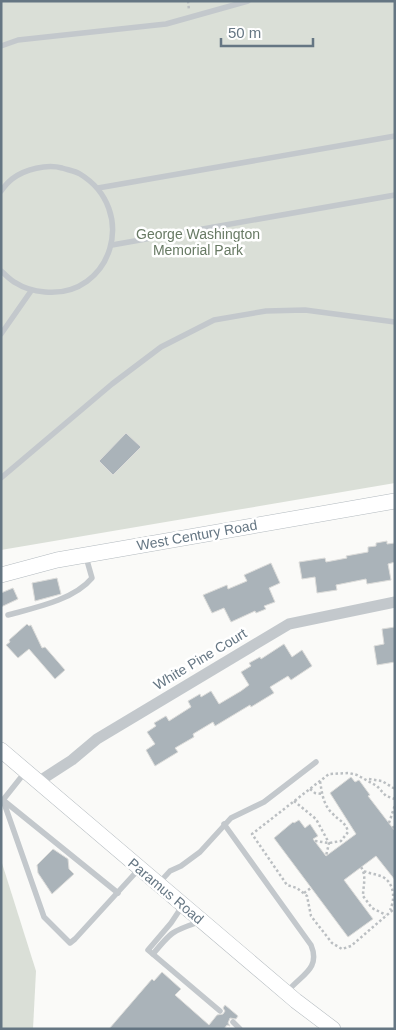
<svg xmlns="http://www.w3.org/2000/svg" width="396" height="1030" viewBox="0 0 396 1030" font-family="Helvetica,sans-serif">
  <rect width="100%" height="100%" fill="#fafaf8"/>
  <g fill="#dadfd7">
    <path d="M 1,1 L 395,1 L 395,483 L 1,550 Z"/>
    <path d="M 1,860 L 36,971 L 33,1029 L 1,1029 Z"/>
  </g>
  <g fill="#aab3b9" stroke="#dcdcda">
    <path d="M 126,433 L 141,447 L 113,475 L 99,461 Z"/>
    <path d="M 387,541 L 387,544 L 395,543 L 395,562 L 388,564 L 391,580 L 367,584 L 366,579 L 336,585 L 337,590 L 317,593 L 315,577 L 302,579 L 299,562 L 325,558 L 326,562 L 347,558 L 346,556 L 368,552 L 368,547 L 376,546 L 376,543 Z"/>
    <path d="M 271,563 L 280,583 L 269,588 L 275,602 L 264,606 L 266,609 L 256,613 L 255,611 L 231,622 L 224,608 L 212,613 L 203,595 L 227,585 L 228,589 L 247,581 L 244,575 Z"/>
    <path d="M 57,578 L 61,594 L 35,601 L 32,583 Z"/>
    <path d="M 13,588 L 18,599 L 1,607 L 1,593 Z"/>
    <path d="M 27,624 L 29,626 L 31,625 L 42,648 L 45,647 L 65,670 L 55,679 L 29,649 L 18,658 L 6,645 L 10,642 L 9,640 Z"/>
    <path d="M 395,627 L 395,662 L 377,665 L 374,646 L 384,644 L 382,629 Z"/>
    <path d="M 284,644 L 292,657 L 302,650 L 312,666 L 291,680 L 288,676 L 270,687 L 274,693 L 251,707 L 250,705 L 215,726 L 213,722 L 193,734 L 194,737 L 175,748 L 178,752 L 155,766 L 146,750 L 155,744 L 147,732 L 156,726 L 154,723 L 166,716 L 169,721 L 191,707 L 188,701 L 200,694 L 201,697 L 211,691 L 219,704 L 241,691 L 249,685 L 241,672 L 251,666 L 249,663 L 260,657 L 261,659 Z"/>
    <path d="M 351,777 L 355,782 L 359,780 L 370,795 L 368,796 L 395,831 L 395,880 L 376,856 L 344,880 L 373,919 L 348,937 L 274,838 L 293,822 L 294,823 L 299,820 L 305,828 L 310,824 L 318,836 L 313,839 L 326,856 L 356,834 L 330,793 Z"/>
    <path d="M 53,849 L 68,859 L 69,869 L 74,874 L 52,894 L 38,873 L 37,865 Z"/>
    <path d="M 162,972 L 181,989 L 175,995 L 209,1025 L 217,1015 L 223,1014 L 225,1011 L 223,1008 L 225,1005 L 238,1016 L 236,1019 L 230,1018 L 228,1023 L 230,1026 L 227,1025 L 224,1029 L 109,1029 L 152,979 L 154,981 Z"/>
  </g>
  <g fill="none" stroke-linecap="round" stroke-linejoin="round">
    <g stroke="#b3babf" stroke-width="16">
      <g id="secondary">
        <path d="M 1,575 L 57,560 L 395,501"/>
        <path d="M 1,750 L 296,1001 L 333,1029"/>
      </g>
    </g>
    <g stroke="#bbbfc2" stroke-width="2.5" stroke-dasharray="2.5 2.5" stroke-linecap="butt">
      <path d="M 188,1 L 189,10"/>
      <path d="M 369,779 L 382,781 L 395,789"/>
      <path d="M 310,789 L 315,793 L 322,794"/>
      <path d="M 395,799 L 386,796 L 377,786 L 357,775 L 349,773 L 329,774 L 252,834 L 287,885 L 297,888 L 307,896 L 311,916 L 332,943 L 342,949 L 351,946 L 395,908"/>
      <path d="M 294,801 L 316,819 L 329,843 L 326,856"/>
      <path d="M 389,823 L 395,805"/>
      <path d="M 392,828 L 395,826"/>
      <path d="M 315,841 L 329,843 L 341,841 L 348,832 C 346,822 339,821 333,814 C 323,805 322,793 320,781"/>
      <path d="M 361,867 C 367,876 363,886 363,896 L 372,908 L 386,915"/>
      <path d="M 364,871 C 370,874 377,874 383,877 C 395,884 395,900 390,910"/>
      <path d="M 304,893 L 311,888"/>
    </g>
    <g stroke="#c3c8cc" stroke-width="5.5">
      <path d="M 1,46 L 18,40 L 166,24 L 248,1"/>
      <path d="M 98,188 L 395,136"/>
      <path d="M 1,191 C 4,187 8,182 12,179 C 25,169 47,164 62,168 C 68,170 75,171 80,174 C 139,210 112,298 45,292 C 34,291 25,289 16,283 C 10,280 6,275 1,271"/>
      <path d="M 112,245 L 395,195"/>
      <path d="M 1,334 L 31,291"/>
      <path d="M 1,478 L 112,384 L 161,347 L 214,320 L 266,311 L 305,310 L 395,322"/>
      <path d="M 8,615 C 34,608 74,600 92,578 L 86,557"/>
      <path d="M 3,800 L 44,917 L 70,943 L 75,939 L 139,869"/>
      <path d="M 3,800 L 118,893"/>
      <path d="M 3,800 L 26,771"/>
      <path d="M 224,824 L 311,945 C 321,969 301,975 288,991"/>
      <path d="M 159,883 L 170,871 L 181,866 L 200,852 L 231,818 L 264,802 L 316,762"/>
      <path d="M 183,905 L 171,923 L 148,950 L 220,1011"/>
      <path d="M 153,954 C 171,932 172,931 199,922"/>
      <path d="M 233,1022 L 240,1029"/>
    </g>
    <path stroke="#c3c8cc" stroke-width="11" d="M 38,782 L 72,760 L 97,739 L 289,624 L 395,602"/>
    <use href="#secondary" stroke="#fff" stroke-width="15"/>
  </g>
  <g text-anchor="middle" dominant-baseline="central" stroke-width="5" stroke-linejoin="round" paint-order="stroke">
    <g font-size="14" fill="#687a64" stroke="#fff">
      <text x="198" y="234">George Washington<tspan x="198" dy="16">Memorial Park</tspan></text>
    </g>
    <g font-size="14" fill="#657683" stroke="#fff">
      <text transform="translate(197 535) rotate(-10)">West Century Road</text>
      <text transform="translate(200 659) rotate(-31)">White Pine Court</text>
      <text transform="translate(166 891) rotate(40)">Paramus Road</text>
    </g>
  </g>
  <rect width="396" height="1030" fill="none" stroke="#657683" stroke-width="5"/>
  <path d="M221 38v8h92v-8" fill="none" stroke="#657683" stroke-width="2.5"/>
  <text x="228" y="38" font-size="15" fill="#657683" stroke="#ffffff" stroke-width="4" paint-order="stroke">50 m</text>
</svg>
